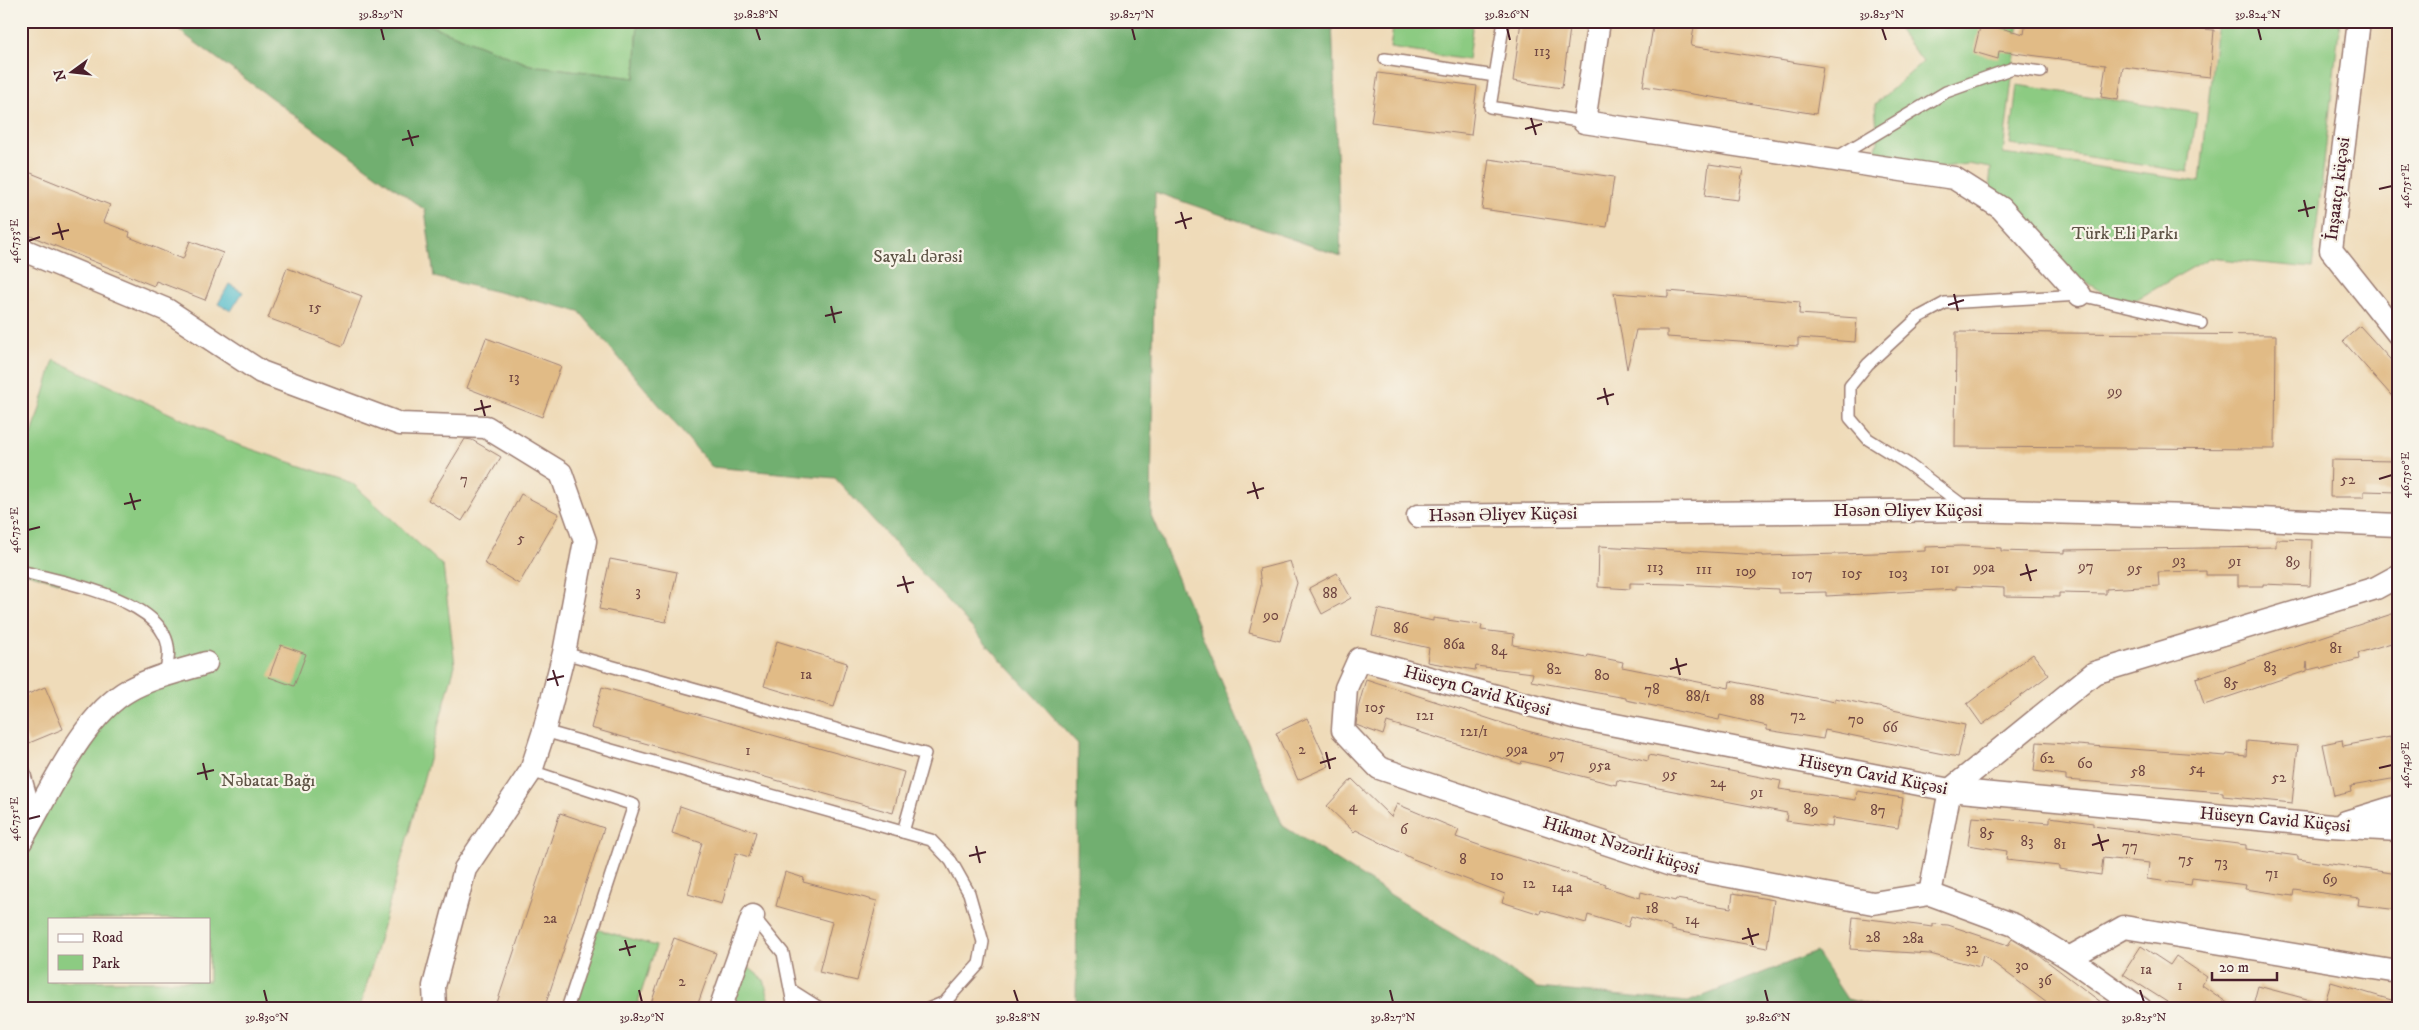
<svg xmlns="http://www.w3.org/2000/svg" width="2419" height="1030" viewBox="0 0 2419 1030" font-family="'IM FELL DW Pica',serif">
  <rect width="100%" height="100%" fill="#f7f3e8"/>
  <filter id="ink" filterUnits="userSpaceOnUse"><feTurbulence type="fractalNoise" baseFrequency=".02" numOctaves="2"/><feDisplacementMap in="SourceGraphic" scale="10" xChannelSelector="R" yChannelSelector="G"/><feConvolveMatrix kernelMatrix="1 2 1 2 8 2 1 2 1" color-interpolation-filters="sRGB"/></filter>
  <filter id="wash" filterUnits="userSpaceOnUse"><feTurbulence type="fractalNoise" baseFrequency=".0096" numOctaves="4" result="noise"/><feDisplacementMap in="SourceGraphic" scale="20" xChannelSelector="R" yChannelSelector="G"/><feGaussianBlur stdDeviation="1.12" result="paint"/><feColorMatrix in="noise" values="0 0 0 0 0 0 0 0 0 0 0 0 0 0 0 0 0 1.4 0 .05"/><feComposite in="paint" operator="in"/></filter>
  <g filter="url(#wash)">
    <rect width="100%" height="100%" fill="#efdbb9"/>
    <g fill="#8ccb82" stroke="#6b7556" fill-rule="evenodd">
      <path d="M 419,21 L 638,21 L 635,78 L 530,65 Z"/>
      <path d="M 1394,21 L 1473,21 L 1468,60 L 1390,48 Z"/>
      <path d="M 1892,21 L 2019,21 L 2003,153 L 2200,182 L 2217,21 L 2340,21 L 2312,268 L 2209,258 L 2125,306 L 2062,268 L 1989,190 L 1991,168 L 1968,164 L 1927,169 L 1882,162 L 1875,153 L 1878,141 L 1875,104 L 1923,62 Z"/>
      <path d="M 2017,85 L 2197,113 L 2188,172 L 2010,145 Z"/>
      <path d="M 54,360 L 236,444 L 352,483 L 443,566 L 455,665 L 360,1009 L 21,1009 L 21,842 L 103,708 L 169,663 L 160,625 L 121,600 L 21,571 L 21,472 ZM 49,919 L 209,919 L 209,981 L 49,981 Z"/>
      <path d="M 596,929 L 656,946 L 636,1009 L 571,1009 Z"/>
      <path d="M 747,966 L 764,980 L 772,1009 L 731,1009 Z"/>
    </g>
    <path fill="#71af70" stroke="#5e674e" d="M 170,21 L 419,21 L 530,65 L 635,78 L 638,21 L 1332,21 L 1341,256 L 1155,192 L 1151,515 L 1283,826 L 1537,988 L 1688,1002 L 1816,952 L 1847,999 L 1886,1009 L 1076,1009 L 1078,744 L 835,478 L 712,467 L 579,311 L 434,277 L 425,210 L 185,35 Z"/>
    <path fill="#4fbbca" stroke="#4c6d7a" d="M 229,284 L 243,292 L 231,311 L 218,304 Z"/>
    <g id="blocks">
      <g fill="#e1bb86">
        <path d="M 1521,21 L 1571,21 L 1562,88 L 1513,81 Z"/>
        <path d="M 1654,21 L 1695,21 L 1691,46 L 1823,67 L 1816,114 L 1643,86 Z"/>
        <path d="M 2026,21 L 2171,21 L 2175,26 L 2214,30 L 2210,77 L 2123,67 L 2118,100 L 2101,97 L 2106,65 L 1999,51 L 1998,59 L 1974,52 L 1981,23 L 2024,34 Z"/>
        <path d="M 1378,73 L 1477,86 L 1471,135 L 1371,122 Z"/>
        <path d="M 1489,159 L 1614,177 L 1607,227 L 1482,209 Z"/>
        <path d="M 1709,164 L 1743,169 L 1738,200 L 1705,196 Z"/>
        <path d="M 21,169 L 110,205 L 103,222 L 130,232 L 129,237 L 183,259 L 190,241 L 223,253 L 205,300 L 156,281 L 154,286 L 21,232 Z"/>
        <path d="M 287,268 L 362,296 L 343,346 L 268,318 Z"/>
        <path d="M 1668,291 L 1800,302 L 1799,314 L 1857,318 L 1855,342 L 1798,338 L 1798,346 L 1667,337 L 1667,330 L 1636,330 L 1627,369 L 1614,293 L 1668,297 Z"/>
        <path d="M 2360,326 L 2398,368 L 2398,403 L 2343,341 Z"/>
        <path d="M 1956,332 L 2276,335 L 2275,449 L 1955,447 Z"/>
        <path d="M 486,338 L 561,366 L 542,417 L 467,388 Z"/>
        <path d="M 465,439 L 472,440 L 501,457 L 462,521 L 428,500 Z"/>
        <path d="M 2331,460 L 2398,461 L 2398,492 L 2364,491 L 2364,497 L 2330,497 Z"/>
        <path d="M 521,494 L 559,514 L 519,584 L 484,563 Z"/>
        <path d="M 2276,539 L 2312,540 L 2310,586 L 2263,584 L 2263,586 L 2238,586 L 2238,575 L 2206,575 L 2206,571 L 2158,572 L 2159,586 L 2106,589 L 2106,594 L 2059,593 L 2059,597 L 2004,596 L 2004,588 L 1956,586 L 1956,589 L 1826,596 L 1826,592 L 1778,593 L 1778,589 L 1678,584 L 1630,583 L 1630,589 L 1598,587 L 1599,546 L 1763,555 L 1763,556 L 1876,553 L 1925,551 L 1925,547 L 1961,546 L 2001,548 L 2001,551 L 2065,553 L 2065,550 L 2276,547 Z"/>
        <path d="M 610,559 L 677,572 L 666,622 L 599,609 Z"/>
        <path d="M 1290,561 L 1297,583 L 1280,641 L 1249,633 L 1261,586 L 1259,569 Z"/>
        <path d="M 1337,573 L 1351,598 L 1322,614 L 1309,588 Z"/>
        <path d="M 1378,609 L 1433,621 L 1433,618 L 1482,625 L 1481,630 L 1514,634 L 1513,645 L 1587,658 L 1588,655 L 1623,662 L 1622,667 L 1729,688 L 1730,681 L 1835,702 L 1835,698 L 1965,725 L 1958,757 L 1825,730 L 1823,739 L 1767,730 L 1767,726 L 1720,715 L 1719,720 L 1626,700 L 1626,698 L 1531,681 L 1533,673 L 1476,666 L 1475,670 L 1427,662 L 1429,648 L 1372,635 Z"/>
        <path d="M 2398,612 L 2398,641 L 2358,653 L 2359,659 L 2321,669 L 2320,667 L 2308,670 L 2307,662 L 2306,671 L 2204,705 L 2196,678 Z"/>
        <path d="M 777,641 L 847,663 L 834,707 L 764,686 Z"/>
        <path d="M 281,645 L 306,654 L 294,686 L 269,677 Z"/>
        <path d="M 2033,654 L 2049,675 L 1982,725 L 1967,704 Z"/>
        <path d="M 1366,679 L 1527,731 L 1648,761 L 1649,755 L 1695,764 L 1781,781 L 1779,789 L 1856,800 L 1857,791 L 1903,798 L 1898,828 L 1833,818 L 1832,827 L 1786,821 L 1787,813 L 1617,780 L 1616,785 L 1522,761 L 1521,764 L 1387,722 L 1383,735 L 1356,725 L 1358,708 Z"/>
        <path d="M 45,687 L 63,729 L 29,743 L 21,726 L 21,697 Z"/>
        <path d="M 602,687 L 904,772 L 893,813 L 591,728 Z"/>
        <path d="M 1307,718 L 1329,766 L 1298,780 L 1276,733 Z"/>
        <path d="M 2390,737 L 2397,778 L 2351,786 L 2352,792 L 2334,796 L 2323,744 L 2342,740 L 2343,746 Z"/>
        <path d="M 2247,741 L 2298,746 L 2292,803 L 2223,796 L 2223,792 L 2066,780 L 2066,775 L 2034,771 L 2037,742 L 2226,756 L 2227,754 L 2246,756 Z"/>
        <path d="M 1352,779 L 1391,817 L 1397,804 L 1459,830 L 1456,837 L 1504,854 L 1606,884 L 1605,887 L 1640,898 L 1641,892 L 1675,901 L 1676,899 L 1731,908 L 1733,893 L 1774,900 L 1767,948 L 1671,930 L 1671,927 L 1631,916 L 1628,927 L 1588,915 L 1586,923 L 1541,910 L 1540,914 L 1502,902 L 1505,894 L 1413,859 L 1356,830 L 1354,832 L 1327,806 Z"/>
        <path d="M 680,806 L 756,832 L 749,857 L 736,853 L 722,904 L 688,894 L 702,843 L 672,833 Z"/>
        <path d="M 560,813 L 604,828 L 544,1009 L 495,1009 Z"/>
        <path d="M 1972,817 L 2050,823 L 2050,817 L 2093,823 L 2093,826 L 2246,845 L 2246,849 L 2298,856 L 2298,859 L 2398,874 L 2398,910 L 2358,905 L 2359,898 L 2294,889 L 2293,896 L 2245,889 L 2246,885 L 2192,878 L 2191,885 L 2147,879 L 2149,863 L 2103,858 L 2101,875 L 2059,869 L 2059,866 L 2006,860 L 2007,851 L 1968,845 Z"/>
        <path d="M 785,872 L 804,878 L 803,882 L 877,901 L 857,981 L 819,972 L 832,922 L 776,906 Z"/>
        <path d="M 1853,917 L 1933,927 L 1933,924 L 1948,925 L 2008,945 L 2012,939 L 2040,956 L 2110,1009 L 2055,1009 L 1983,955 L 1980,967 L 1930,954 L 1850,949 Z"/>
        <path d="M 674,938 L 716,953 L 696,1009 L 649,1009 Z"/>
        <path d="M 2141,946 L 2170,965 L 2176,956 L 2207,977 L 2202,985 L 2236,1009 L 2163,1009 L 2167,1002 L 2123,974 Z"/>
        <path d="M 2331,982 L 2398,1002 L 2398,1009 L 2323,1009 Z"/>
        <path d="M 2258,986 L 2322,1003 L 2321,1009 L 2252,1009 Z"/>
      </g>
    </g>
  </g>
  <g filter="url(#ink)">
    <use href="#blocks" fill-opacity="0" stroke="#9c7d72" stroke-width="1"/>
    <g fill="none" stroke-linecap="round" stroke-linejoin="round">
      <g stroke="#9c7d72" stroke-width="14">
        <g id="service">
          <path d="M 1504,21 L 1490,107 L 1584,122"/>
          <path d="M 1385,59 L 1495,76"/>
          <path d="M 1834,159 L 1946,92 L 2013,68 L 2041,72"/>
          <path d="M 1965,507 L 1908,464 L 1868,439 L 1850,418 L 1850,386 L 1868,364 L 1919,317 L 1945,303 L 2080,295 L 2201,323"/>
          <path d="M 21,571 C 69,585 196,602 163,676"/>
          <path d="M 564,653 L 925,754 L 903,832"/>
          <path d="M 544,731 L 931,840 L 951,861 L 969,893 L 983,942 L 979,964 L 945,1002 L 928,1009"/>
          <path d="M 21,761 L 30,793 L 32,815"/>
          <path d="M 531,771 L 634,805 L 567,1009"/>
          <path d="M 753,916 L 783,953 L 794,1009"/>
          <path d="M 791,990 L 821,1009"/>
        </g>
      </g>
      <g stroke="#9c7d72" stroke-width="25">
        <g id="minor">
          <path d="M 1599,21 L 1584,122 L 1954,178 L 2001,208 L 2080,295"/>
          <path d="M 2359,21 L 2331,250 L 2398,334"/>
          <path d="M 21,249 L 167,310 L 261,372 L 400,424 L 486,427 L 561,473 L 585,541 L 564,653 L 544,731 L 531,771 L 465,869 L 434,986 L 435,1009"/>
          <path d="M 1418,516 L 1968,510 L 2191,516 L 2398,525"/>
          <path d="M 2346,822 L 2398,806"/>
          <path d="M 21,841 C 49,794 82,716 129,690 C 152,677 181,671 206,663"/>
          <path d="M 1930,894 L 1950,790 L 2094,673 L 2376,588 L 2398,576"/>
          <path d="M 2069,958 L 2124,927 L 2398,972"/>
          <path d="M 720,1009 L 753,916"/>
          <path d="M 2141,1009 L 2069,958 L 2014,925 L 1930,894 L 1873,903 L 1671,865 L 1379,768 L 1343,730 L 1346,688 L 1359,659 L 1574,717 L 1950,790 L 2331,826 L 2398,830"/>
        </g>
      </g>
      <use href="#service" stroke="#fff" stroke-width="11"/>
      <use href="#minor" stroke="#fff" stroke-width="22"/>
    </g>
  </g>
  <path fill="none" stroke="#4a1f2b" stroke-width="2" d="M 381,28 L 384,40M 756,28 L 760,40M 1132,28 L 1135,40M 1507,28 L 1510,40M 1882,28 L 1886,40M 2258,28 L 2261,40M 1531,118 L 1536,135M 1525,129 L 1542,124M 408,130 L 413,146M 402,140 L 419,136M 2379,189 L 2392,186M 2304,200 L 2308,217M 2298,211 L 2315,207M 1181,212 L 1186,229M 58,223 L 63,240M 1175,223 L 1192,218M 52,234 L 69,230M 28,241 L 40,237M 1954,294 L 1958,311M 1948,305 L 1964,300M 831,306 L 835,323M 825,316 L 842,312M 1604,388 L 1608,405M 1597,399 L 1614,394M 481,400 L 485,416M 474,410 L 491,406M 2379,479 L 2392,475M 1253,482 L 1258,499M 130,493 L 135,510M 1247,493 L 1264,488M 124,504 L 141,500M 28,530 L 40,527M 2026,564 L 2031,581M 2020,575 L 2037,570M 903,576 L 908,593M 897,586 L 914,582M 1676,658 L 1680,675M 1670,669 L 1687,664M 553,670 L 558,686M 547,680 L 564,676M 1326,752 L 1330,769M 203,763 L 207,780M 1320,763 L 1336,758M 2379,768 L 2392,765M 197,774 L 214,770M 28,819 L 40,816M 2098,834 L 2103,851M 2092,845 L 2109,840M 976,846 L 980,863M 969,856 L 986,852M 1748,928 L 1753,945M 1742,939 L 1759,934M 625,940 L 630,956M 619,950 L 636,946M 264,990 L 267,1002M 639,990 L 642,1002M 1014,990 L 1018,1002M 1390,990 L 1393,1002M 1765,990 L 1768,1002M 2140,990 L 2144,1002"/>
  <g text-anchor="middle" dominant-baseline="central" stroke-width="4.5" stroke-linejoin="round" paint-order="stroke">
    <g font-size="15" fill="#704642">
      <text x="1542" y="51">113</text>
      <text x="315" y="307">15</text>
      <text x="514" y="377">13</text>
      <text x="2115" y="391">99</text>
      <text x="464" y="479">7</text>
      <text x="2348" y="479">52</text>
      <text x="521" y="538">5</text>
      <text x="2179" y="560">93</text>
      <text x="2235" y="561">91</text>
      <text x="2293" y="562">89</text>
      <text x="2086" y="566">97</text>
      <text x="1655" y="567">113</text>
      <text x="1984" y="567">99a</text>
      <text x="1940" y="568">101</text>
      <text x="2135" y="568">95</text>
      <text x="1704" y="569">111</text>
      <text x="1746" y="571">109</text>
      <text x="1852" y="573">105</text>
      <text x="1898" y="573">103</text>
      <text x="1802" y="574">107</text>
      <text x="638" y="591">3</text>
      <text x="1330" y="593">88</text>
      <text x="1271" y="615">90</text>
      <text x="1401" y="628">86</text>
      <text x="1454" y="644">86a</text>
      <text x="2336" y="648">81</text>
      <text x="1499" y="650">84</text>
      <text x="2270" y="667">83</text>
      <text x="1554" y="669">82</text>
      <text x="806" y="674">1a</text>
      <text x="1602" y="675">80</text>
      <text x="2231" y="683">85</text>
      <text x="1652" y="689">78</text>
      <text x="1698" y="696">88/1</text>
      <text x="1757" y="700">88</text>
      <text x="1375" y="707">105</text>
      <text x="1425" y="715">121</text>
      <text x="1798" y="715">72</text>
      <text x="1856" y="719">70</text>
      <text x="1890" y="727">66</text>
      <text x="1474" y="731">121/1</text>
      <text x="1302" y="749">2</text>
      <text x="1517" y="749">99a</text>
      <text x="748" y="750">1</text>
      <text x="1557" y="754">97</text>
      <text x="2047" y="758">62</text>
      <text x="2085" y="763">60</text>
      <text x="1600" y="765">95a</text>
      <text x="2197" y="768">54</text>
      <text x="2138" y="771">58</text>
      <text x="1670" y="774">95</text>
      <text x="2279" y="777">52</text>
      <text x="1718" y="782">24</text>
      <text x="1757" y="792">91</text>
      <text x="1353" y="806">4</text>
      <text x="1811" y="809">89</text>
      <text x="1878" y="810">87</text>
      <text x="1404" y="829">6</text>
      <text x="1987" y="833">85</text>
      <text x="2027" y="841">83</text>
      <text x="2060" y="844">81</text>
      <text x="2130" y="846">77</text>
      <text x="1463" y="859">8</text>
      <text x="2186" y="859">75</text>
      <text x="2221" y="862">73</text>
      <text x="2272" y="873">71</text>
      <text x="1497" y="875">10</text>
      <text x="2330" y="879">69</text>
      <text x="1529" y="883">12</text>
      <text x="1562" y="887">14a</text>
      <text x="1652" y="908">18</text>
      <text x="550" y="918">2a</text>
      <text x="1692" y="919">14</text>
      <text x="1873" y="937">28</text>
      <text x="1913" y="938">28a</text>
      <text x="1972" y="948">32</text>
      <text x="2022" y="965">30</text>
      <text x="2146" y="969">1a</text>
      <text x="2045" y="980">36</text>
      <text x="682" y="981">2</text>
      <text x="2180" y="985">1</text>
    </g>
    <g font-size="18" fill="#4a1f2b" stroke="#f7f3e8">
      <text transform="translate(2338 189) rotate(-83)">İnşaatçı küçəsi</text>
      <text x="1908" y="511">Həsən Əliyev Küçəsi</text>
      <text transform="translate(1503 515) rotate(-1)">Həsən Əliyev Küçəsi</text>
      <text transform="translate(1477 691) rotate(15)">Hüseyn Cavid Küçəsi</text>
      <text transform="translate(1873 775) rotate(11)">Hüseyn Cavid Küçəsi</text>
      <text transform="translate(2275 820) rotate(5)">Hüseyn Cavid Küçəsi</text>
      <text transform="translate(1621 846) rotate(17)">Hikmət Nəzərli küçəsi</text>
    </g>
    <g font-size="18" fill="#5e5345" stroke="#f7f3e8">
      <text x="2125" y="234">Türk Eli Parkı</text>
      <text x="918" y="257">Sayalı dərəsi</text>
      <text x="268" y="781">Nəbatat Bağı</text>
    </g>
  </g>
  <rect width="2419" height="1030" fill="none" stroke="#f7f3e8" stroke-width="55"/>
  <rect x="48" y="918" width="162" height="65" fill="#f7f3e8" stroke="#b29e9c"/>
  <rect x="58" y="934" width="25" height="8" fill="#ffffff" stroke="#b29e9c"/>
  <text x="92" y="942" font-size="15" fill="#4a1f2b">Road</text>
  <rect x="58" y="955" width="25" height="15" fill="#8ccb82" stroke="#b29e9c"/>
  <text x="92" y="968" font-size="15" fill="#4a1f2b">Park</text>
  <g transform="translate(72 72) rotate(255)" stroke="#f7f3e8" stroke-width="4" paint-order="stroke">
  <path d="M0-4L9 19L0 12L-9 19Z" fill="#4a1f2b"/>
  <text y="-8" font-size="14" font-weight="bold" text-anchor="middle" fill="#4a1f2b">N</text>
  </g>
  <path d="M2212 972v8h65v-8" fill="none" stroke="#4a1f2b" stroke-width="2.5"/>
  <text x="2219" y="972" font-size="15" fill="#4a1f2b" stroke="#f7f3e8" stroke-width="4" paint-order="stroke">20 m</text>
  <rect x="28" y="28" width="2364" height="974" fill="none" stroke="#4a1f2b" stroke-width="2"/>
  <g font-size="12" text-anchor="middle" fill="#4a1f2b">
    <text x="381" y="18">39.829°N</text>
    <text x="756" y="18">39.828°N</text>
    <text x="1132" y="18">39.827°N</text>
    <text x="1507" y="18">39.826°N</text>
    <text x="1882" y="18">39.825°N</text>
    <text x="2258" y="18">39.824°N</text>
    <text transform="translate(2405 186) rotate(-90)" y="4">46.751°E</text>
    <text transform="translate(14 241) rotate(-90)" y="4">46.753°E</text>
    <text transform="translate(2405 475) rotate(-90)" y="4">46.750°E</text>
    <text transform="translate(14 530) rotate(-90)" y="4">46.752°E</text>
    <text transform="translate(2405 765) rotate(-90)" y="4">46.749°E</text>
    <text transform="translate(14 819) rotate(-90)" y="4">46.751°E</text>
    <text x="267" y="1021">39.830°N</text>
    <text x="642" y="1021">39.829°N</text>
    <text x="1018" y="1021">39.828°N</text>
    <text x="1393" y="1021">39.827°N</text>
    <text x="1768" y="1021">39.826°N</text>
    <text x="2144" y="1021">39.825°N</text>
  </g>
</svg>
